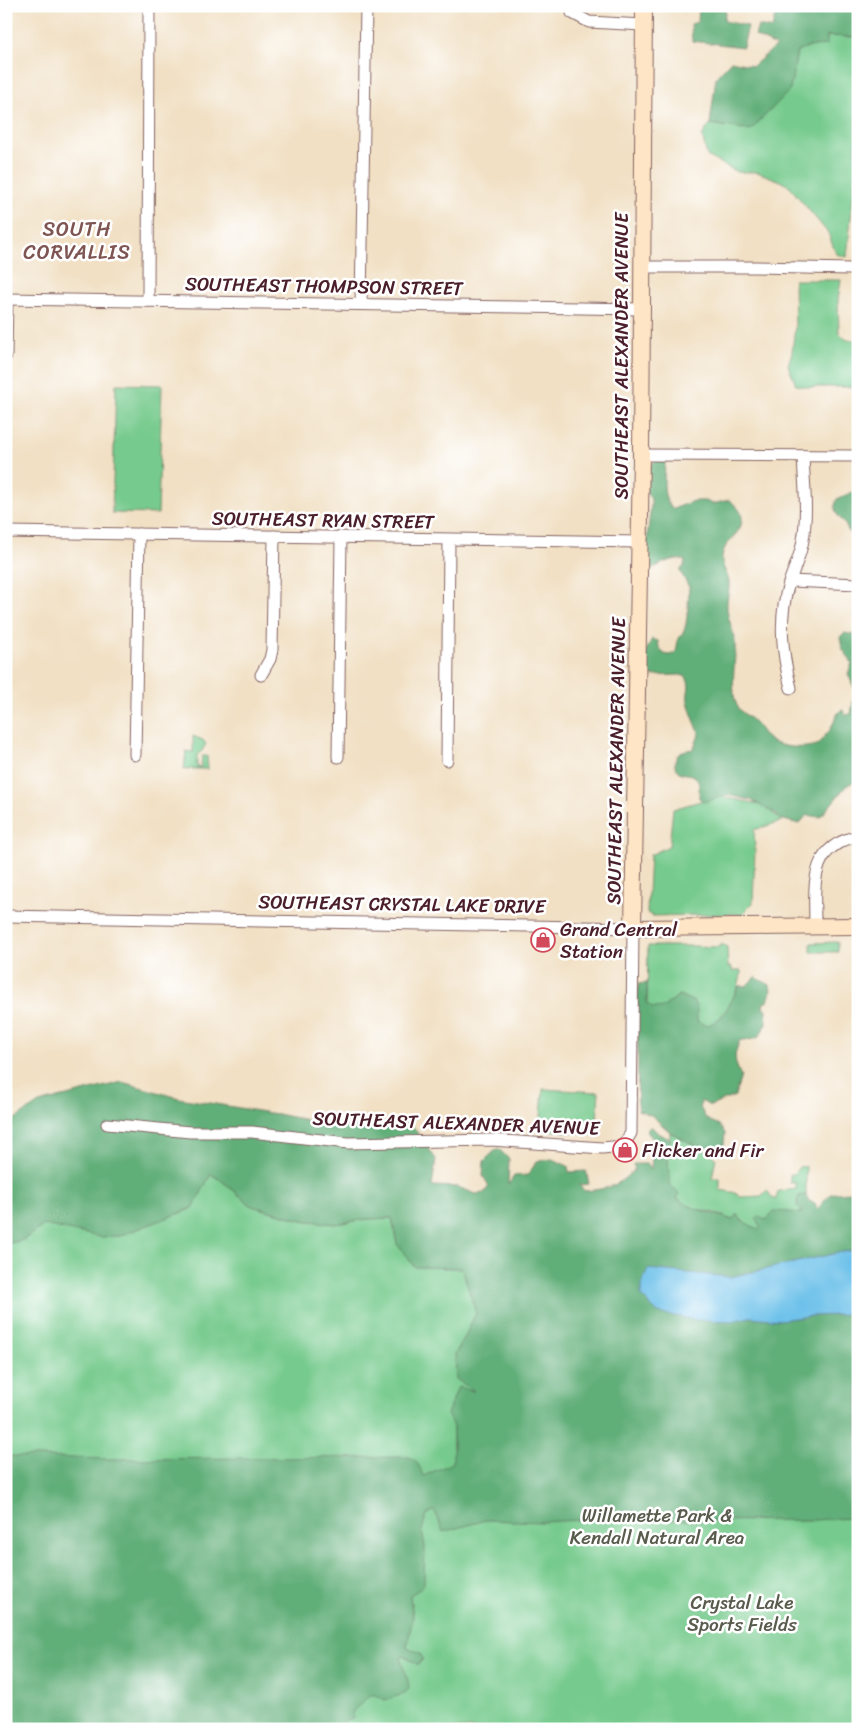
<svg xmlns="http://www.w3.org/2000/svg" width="864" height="1735" viewBox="0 0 864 1735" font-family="Sriracha,sans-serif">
  <rect width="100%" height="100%" fill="#fff"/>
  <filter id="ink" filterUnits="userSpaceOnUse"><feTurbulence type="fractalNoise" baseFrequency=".02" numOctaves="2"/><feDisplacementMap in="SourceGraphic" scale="10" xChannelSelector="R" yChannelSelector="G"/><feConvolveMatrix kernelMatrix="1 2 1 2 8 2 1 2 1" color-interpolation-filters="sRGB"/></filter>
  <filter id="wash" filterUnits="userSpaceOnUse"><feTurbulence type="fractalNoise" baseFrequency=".0096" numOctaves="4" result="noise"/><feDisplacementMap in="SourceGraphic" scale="20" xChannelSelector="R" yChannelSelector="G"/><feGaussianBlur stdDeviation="1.12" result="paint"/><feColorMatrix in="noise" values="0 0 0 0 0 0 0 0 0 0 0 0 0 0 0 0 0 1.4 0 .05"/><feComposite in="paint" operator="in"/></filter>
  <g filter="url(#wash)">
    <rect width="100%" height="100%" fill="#f1e0c4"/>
    <g fill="#76ca8d" stroke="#60745c">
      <path d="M 827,36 L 858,37 L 858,114 L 856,115 L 856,168 L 847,257 L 836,254 L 828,233 L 789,186 L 778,180 L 757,172 L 737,172 L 707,156 L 702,136 L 710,124 L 751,130 L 789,90 L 797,52 L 808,47 L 826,45 Z"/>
      <path d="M 794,280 L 841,280 L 838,300 L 839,333 L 847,340 L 858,340 L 858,387 L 807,387 L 796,385 L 788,365 L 792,352 L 795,328 Z"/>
      <path d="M 116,384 L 162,385 L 158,514 L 112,513 Z"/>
      <path d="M 193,736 L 203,740 L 206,744 L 202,751 L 197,755 L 197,767 L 201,767 L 202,756 L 207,756 L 208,769 L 184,769 L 186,751 L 193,752 Z"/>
      <path d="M 718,796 L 764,805 L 782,821 L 754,830 L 755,850 L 753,903 L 742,914 L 652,916 L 647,913 L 650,855 L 669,846 L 673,809 Z"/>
      <path d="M 838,942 L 838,952 L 811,952 L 811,943 Z"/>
      <path d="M 721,944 L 727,947 L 728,967 L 732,967 L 732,971 L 741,971 C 742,984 725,1019 712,1024 C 707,1026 702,1024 697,1021 L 694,1002 L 679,995 L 664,1007 L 653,1009 L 647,1005 L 648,946 L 694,946 L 720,947 Z"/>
      <path d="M 543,1089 L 599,1092 L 596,1134 L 540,1130 Z"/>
      <path d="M 670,1132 L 712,1154 L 716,1158 L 712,1178 L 720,1178 L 720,1190 L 737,1193 L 741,1197 L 761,1196 L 767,1190 L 773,1199 L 776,1199 L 778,1191 L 796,1189 L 796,1183 L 790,1183 L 790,1174 L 794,1174 L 799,1167 L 806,1166 L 806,1195 L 804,1195 L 802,1213 L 774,1212 L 769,1218 L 765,1220 L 758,1217 L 762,1228 L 759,1230 C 750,1228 743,1222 737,1215 L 732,1220 C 727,1218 723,1216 718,1214 C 707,1210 694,1210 684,1204 C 662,1191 669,1154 670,1132 Z"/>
      <path d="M 210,1174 L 221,1180 L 252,1206 L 302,1220 L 335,1224 L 368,1219 L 392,1218 L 397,1244 L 415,1267 L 462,1268 L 476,1313 L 465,1337 L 455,1354 L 476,1392 L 453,1427 L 453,1447 L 858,1242 L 858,1729 L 6,1729 L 6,1244 L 23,1240 L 44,1225 L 119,1236 L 193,1208 Z"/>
    </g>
    <g fill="#60ae78" stroke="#556652">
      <path d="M 699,6 L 726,6 L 724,21 L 748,26 L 743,47 L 692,41 L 691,24 L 698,22 Z"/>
      <path d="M 753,6 L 858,6 L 858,37 L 827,36 L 827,45 L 808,47 L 797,52 L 790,90 L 751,130 L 710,124 L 716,77 L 731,61 L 753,66 L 776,46 L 755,36 L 758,26 L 772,29 L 775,16 L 756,12 Z"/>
      <path d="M 659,459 L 665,462 C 665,477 660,498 673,509 L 693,501 L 706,501 L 712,504 L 729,500 C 735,504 742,511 742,518 C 743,535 724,539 722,557 C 721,566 728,574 729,582 C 730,591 726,600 727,609 C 728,620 734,631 735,642 C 736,661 731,681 735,700 C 739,714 745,712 754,722 C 759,727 763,735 769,740 C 779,748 804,749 817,745 L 830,730 L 838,713 L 842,709 L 845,715 L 851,714 L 855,690 L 848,674 L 852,663 L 842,648 L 840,637 L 844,633 L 858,635 L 858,779 L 846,786 L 824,813 L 819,817 L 807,815 L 799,824 L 780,819 L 776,814 L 751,800 L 727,795 L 704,802 L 699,798 C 699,793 700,784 697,779 C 693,773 685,775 679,772 C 672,767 675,756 681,752 C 684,750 689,750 693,749 L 698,738 L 699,732 C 695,722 690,711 688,701 C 686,691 692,688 686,677 L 681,675 L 648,676 C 638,666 646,650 652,639 L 658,641 L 659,647 L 664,654 L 670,655 L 676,652 L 678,640 L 684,631 L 686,624 L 688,608 L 689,587 L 680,571 L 684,566 L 685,560 C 680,560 676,559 672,560 C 660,562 654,573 644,564 L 651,505 L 651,499 L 644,489 C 647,476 646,465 659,459 Z"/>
      <path d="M 853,492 L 858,494 L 858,534 L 851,534 C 847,530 847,527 844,523 C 837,515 832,510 837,499 Z"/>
      <path d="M 755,977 L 770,985 L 771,991 L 768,1002 L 764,1002 L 763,1009 L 767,1009 L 766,1024 L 759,1037 L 750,1040 L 740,1040 C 733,1057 734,1060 741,1076 L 735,1096 C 726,1099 719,1103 710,1106 L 701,1101 L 700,1107 L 706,1119 L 719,1125 L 725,1133 L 724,1145 L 700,1148 L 670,1132 L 651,1115 L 638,1110 C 637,1092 638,1074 638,1055 C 637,1031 637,1008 638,984 L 647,983 L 647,1004 L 653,1008 L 664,1007 L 679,995 L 694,1002 L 697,1009 L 697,1021 L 706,1025 C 723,1023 732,999 739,986 L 746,986 Z"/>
      <path d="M 122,1082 L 179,1098 L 282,1115 L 342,1127 L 409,1121 L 436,1159 L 432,1186 L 458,1187 L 476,1194 L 484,1193 L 489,1186 L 483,1176 L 484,1161 L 498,1148 L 509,1159 L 508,1185 L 514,1176 L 528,1175 L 537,1161 L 552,1159 L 568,1166 L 569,1172 L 586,1171 L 589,1184 L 579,1185 L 585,1191 C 611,1188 616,1187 635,1169 L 633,1164 L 648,1164 L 651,1169 L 652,1156 L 656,1142 L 646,1131 L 651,1126 L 659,1134 L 670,1139 L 668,1162 L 670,1185 L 679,1194 L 676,1198 C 693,1211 713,1212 732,1220 L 737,1214 L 741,1220 L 759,1230 L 761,1228 L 756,1219 L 759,1216 L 765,1220 L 769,1218 L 774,1211 L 776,1211 L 802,1213 L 802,1210 L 797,1206 L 797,1201 L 799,1196 L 806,1195 L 809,1201 L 815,1203 L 817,1209 C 823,1204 825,1197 832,1194 C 840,1191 850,1194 858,1190 L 858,1515 L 852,1518 L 812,1520 L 710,1521 L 624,1518 L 541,1522 L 486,1520 L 443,1532 L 434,1510 L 426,1516 L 422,1531 L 425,1546 L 424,1584 L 417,1591 L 410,1595 L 413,1616 L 407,1647 L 420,1653 L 423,1659 L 418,1665 L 405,1656 L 401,1657 C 402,1668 409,1677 409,1689 L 404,1694 L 385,1700 L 376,1695 L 370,1695 L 353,1711 L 353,1719 L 347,1719 L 340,1725 L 340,1729 L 6,1729 L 6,1456 L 110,1459 L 409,1457 C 418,1461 420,1467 423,1476 L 453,1463 L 453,1427 L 447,1414 L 458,1387 L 474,1391 L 456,1379 L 455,1354 L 465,1337 L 476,1313 L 462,1268 L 415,1267 L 397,1244 L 392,1218 L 368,1219 L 335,1224 L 302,1220 L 252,1206 L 221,1180 L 211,1174 L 193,1208 L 119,1236 L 100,1237 L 44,1225 L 23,1240 L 6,1244 L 6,1125 L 39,1103 Z"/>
    </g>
    <path fill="#6dc1ea" stroke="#5c708a" d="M 858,1250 L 858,1312 L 840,1315 L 811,1316 L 780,1320 L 750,1317 L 732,1321 L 697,1320 L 658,1313 L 641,1296 L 641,1285 L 648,1269 L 730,1277 L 842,1252 Z"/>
  </g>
  <g filter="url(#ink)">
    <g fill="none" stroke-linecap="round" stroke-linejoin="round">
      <g stroke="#846361" stroke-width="13">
        <g id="street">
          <path d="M 572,13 L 589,22 L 643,25"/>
          <path d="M 642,267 L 755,267 L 851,269 L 858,271"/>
          <path d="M 6,299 L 642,309"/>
          <path d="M 148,301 L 149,6"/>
          <path d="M 361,304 L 366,6"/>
          <path d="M 6,356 L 7,299"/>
          <path d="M 641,455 L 858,456"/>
          <path d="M 6,532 L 639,542"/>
          <path d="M 790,581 L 858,584"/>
          <path d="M 261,675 L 270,659 L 272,650 L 274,536"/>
          <path d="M 791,688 C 782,653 778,619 789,583 C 794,568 801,555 803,540 C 808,512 804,483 803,456"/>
          <path d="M 135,755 L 139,534"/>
          <path d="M 338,757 L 341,537"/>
          <path d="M 447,760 L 449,540"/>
          <path d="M 6,916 L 633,928 L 631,1133 L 623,1146 L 602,1148 L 491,1140 L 348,1143 L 252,1132 L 190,1132 L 107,1124"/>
          <path d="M 815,926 C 815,885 808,847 858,836"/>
        </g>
      </g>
      <g stroke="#846361" stroke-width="18">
        <path id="secondary" d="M 644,6 L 641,455 L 633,928 L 858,926"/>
      </g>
      <use href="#street" stroke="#fff" stroke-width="11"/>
      <use href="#secondary" stroke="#fee5c5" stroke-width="16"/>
    </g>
  </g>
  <defs>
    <g id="shop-ring" transform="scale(1.25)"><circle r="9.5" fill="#fff" stroke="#d1495b" stroke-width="1.5"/><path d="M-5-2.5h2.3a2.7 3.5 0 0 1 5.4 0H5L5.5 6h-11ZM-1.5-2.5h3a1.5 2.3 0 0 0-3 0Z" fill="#d1495b"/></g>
  </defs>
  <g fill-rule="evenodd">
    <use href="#shop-ring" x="543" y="940"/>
    <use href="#shop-ring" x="625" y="1150"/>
  </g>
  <g text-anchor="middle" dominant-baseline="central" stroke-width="5" stroke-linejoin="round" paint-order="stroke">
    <g font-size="19" fill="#4a1f2b" stroke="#fff">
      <text transform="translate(324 286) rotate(1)">SOUTHEAST THOMPSON STREET</text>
      <text transform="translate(621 356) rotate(-90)">SOUTHEAST ALEXANDER AVENUE</text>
      <text transform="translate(323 520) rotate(1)">SOUTHEAST RYAN STREET</text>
      <text transform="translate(616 761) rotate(-89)">SOUTHEAST ALEXANDER AVENUE</text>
      <text transform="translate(402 904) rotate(1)">SOUTHEAST CRYSTAL LAKE DRIVE</text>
      <text transform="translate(456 1123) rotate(2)">SOUTHEAST ALEXANDER AVENUE</text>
    </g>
    <g font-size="19" fill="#4a1f2b" stroke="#fff" text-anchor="start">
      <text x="560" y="929">Grand Central<tspan x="560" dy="22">Station</tspan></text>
      <text x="642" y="1150">Flicker and Fir</text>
    </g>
    <g font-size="19" fill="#595b4d" stroke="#fff">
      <text x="657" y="1515">Willamette Park &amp;<tspan x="657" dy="22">Kendall Natural Area</tspan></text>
      <text x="742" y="1602">Crystal Lake<tspan x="742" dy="22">Sports Fields</tspan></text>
    </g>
    <g font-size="20" letter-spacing="1" fill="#7e5552" stroke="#fff">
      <text x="77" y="229">SOUTH<tspan x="77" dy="23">CORVALLIS</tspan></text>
    </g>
  </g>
  <rect width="864" height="1735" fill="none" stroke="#fff" stroke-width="25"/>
</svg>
